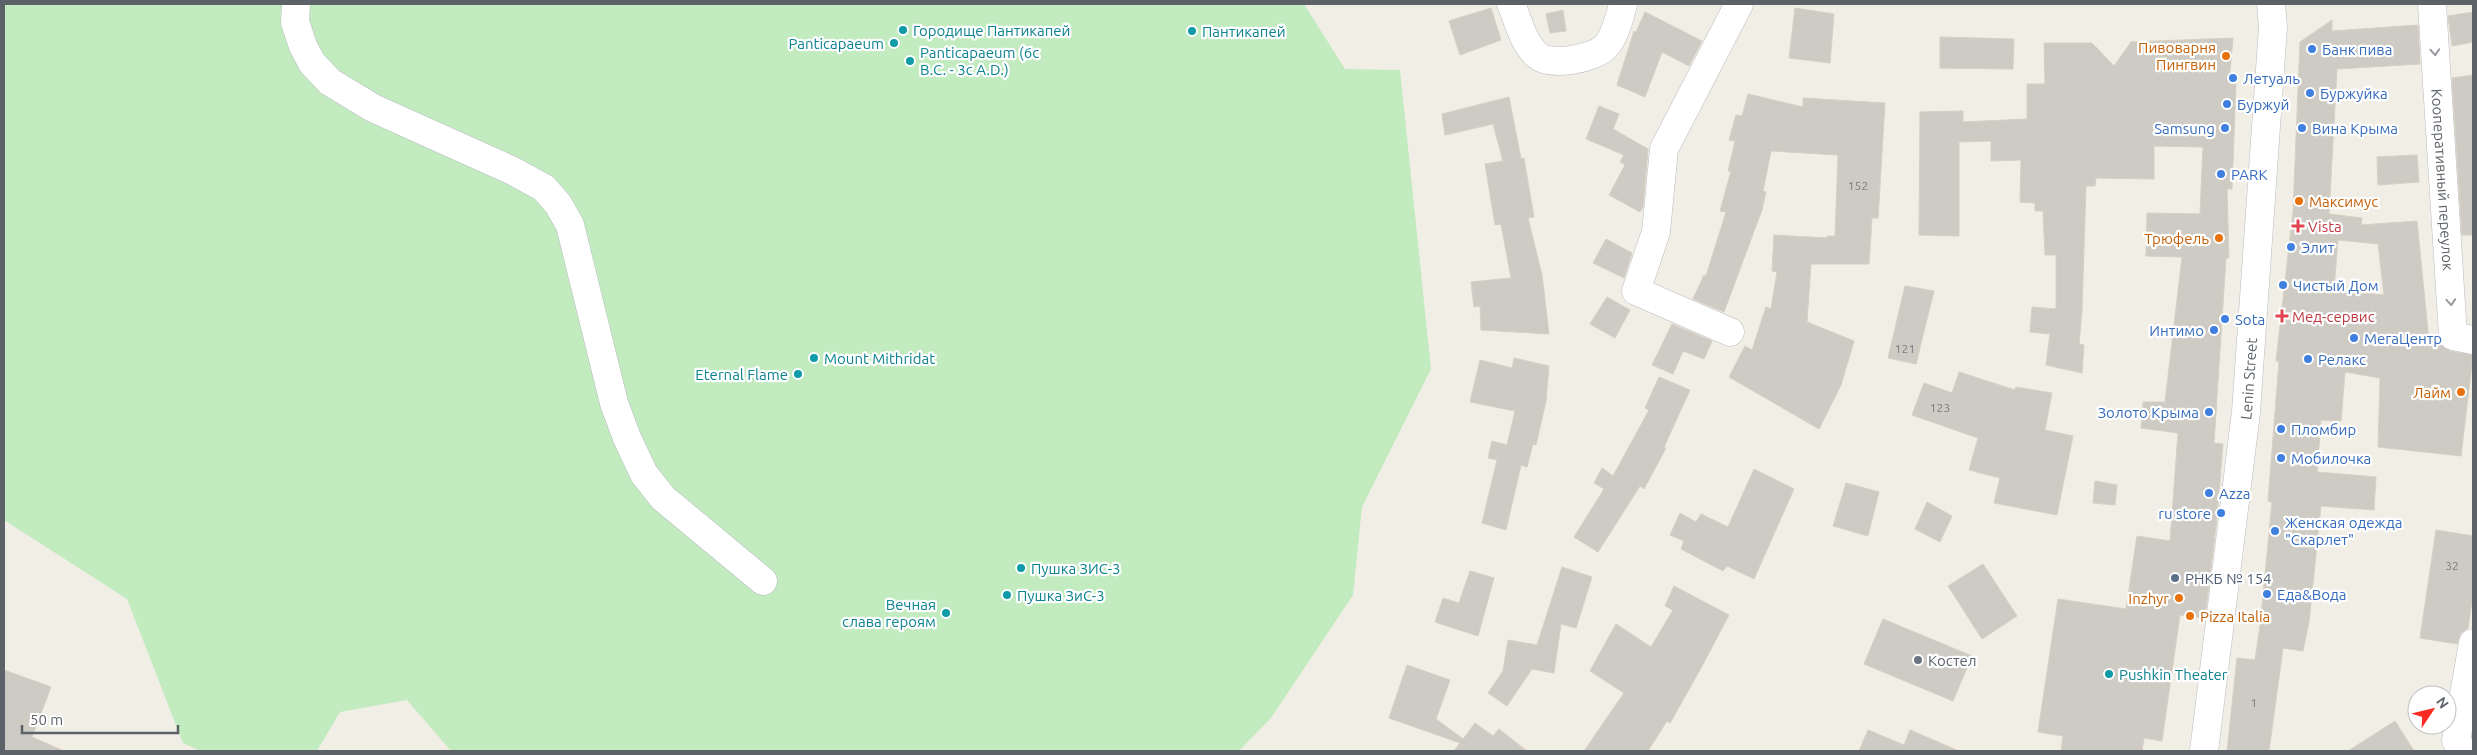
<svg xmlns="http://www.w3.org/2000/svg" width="2477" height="755" viewBox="0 0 2477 755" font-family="Ubuntu,sans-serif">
  <rect width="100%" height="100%" fill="#f1eee6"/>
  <path fill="#c2ebc0" d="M 4,4 L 1304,4 L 1345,69 L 1400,70 L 1431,369 L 1362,507 L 1353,595 L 1271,718 L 1239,751 L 451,751 L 407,700 L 340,712 L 317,751 L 200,751 L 183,743 L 127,599 L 4,520 Z"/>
  <g fill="#cecbc4" stroke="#d7d0c3" fill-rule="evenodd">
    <path d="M 1491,8 L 1501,40 L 1460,55 L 1449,21 Z"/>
    <path d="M 1795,8 L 1834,14 L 1830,63 L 1789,58 Z"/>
    <path d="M 1563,10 L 1566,31 L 1550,33 L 1546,14 Z"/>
    <path d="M 1645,12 L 1702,41 L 1689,66 L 1662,52 L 1645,97 L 1617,85 L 1634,31 L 1636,32 Z"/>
    <path d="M 2473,12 L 2473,42 L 2452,46 L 2448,16 Z"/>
    <path d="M 2332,20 L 2332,31 L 2418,25 L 2420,64 L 2337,69 L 2329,214 L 2362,218 L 2361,225 L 2417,221 L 2429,341 L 2439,342 L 2450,351 L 2473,355 L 2461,456 L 2378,447 L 2380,378 L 2345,372 L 2341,421 L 2321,420 L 2317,472 L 2376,477 L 2374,510 L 2321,506 L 2309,622 L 2303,651 L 2283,648 L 2269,751 L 2227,751 L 2237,658 L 2255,660 L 2260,626 L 2272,502 L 2268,501 L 2279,361 L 2276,361 L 2293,211 L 2300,42 ZM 2338,240 L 2378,244 L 2384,295 L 2334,290 Z"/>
    <path d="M 1940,37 L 2014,39 L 2013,69 L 1940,68 Z"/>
    <path d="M 2233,38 L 2229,83 L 2236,84 L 2232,189 L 2227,189 L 2229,258 L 2226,258 L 2214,443 L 2223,444 L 2217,518 L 2205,618 L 2180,615 L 2162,741 L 2144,738 L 2142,751 L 2061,751 L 2063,736 L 2038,732 L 2058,599 L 2126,609 L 2137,536 L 2170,541 L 2178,433 L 2141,428 L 2143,402 L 2165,402 L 2182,257 L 2146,256 L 2147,213 L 2200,214 L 2203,147 L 2154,146 L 2154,179 L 2096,178 L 2095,186 L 2086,186 L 2082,311 L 2079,344 L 2084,345 L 2082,373 L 2046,365 L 2050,334 L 2030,332 L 2032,307 L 2056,309 L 2056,255 L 2045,255 L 2043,211 L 2035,211 L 2035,203 L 2020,202 L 2021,160 L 1991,161 L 1991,141 L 1959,142 L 1959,236 L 1919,235 L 1920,112 L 1963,111 L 1963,122 L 2027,119 L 2027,84 L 2045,84 L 2044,43 L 2092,43 L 2114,66 L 2131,42 Z"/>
    <path d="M 2473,75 L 2473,235 L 2462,235 L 2452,78 Z"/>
    <path d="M 1748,94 L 1803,107 L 1803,98 L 1885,103 L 1878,218 L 1872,218 L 1869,264 L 1811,264 L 1807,322 L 1854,341 L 1841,385 L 1819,429 L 1729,377 L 1745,346 L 1752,350 L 1766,307 L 1771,309 L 1777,272 L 1772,271 L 1774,235 L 1827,238 L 1827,236 L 1835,236 L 1838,155 L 1771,151 L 1763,191 L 1766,192 L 1762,210 L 1724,312 L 1693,299 L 1704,275 L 1706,276 L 1726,212 L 1720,211 L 1731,171 L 1728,171 L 1735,141 L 1729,140 L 1736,115 L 1742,116 Z"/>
    <path d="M 1509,97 L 1521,159 L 1524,158 L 1534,217 L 1528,218 L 1542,275 L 1549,334 L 1481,330 L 1480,306 L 1474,307 L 1471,282 L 1511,278 L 1501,224 L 1495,225 L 1485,164 L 1503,161 L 1493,124 L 1445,135 L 1442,114 Z"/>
    <path d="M 1599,106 L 1619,114 L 1613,129 L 1648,149 L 1643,207 L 1640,212 L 1609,195 L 1625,165 L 1620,162 L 1624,155 L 1586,139 Z"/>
    <path d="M 2417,155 L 2419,182 L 2378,185 L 2377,157 Z"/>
    <path d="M 1606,239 L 1632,253 L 1624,278 L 1593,263 Z"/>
    <path d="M 1905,286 L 1934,291 L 1916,364 L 1888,358 Z"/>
    <path d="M 1607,297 L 1630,310 L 1615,338 L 1590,324 Z"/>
    <path d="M 1672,324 L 1712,341 L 1704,359 L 1683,351 L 1673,374 L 1652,365 Z"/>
    <path d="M 1514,358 L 1549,366 L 1546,401 L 1536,445 L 1533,444 L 1527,467 L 1521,465 L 1506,530 L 1482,523 L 1497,460 L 1488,458 L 1492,441 L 1507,445 L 1515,411 L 1470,402 L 1480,360 L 1512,368 Z"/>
    <path d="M 1959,372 L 2015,390 L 2016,387 L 2052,393 L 2045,430 L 2073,436 L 2057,515 L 1994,503 L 2000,478 L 1969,470 L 1978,438 L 1912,415 L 1924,383 L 1952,393 Z"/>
    <path d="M 1659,377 L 1690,390 L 1664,447 L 1666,448 L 1644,489 L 1640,486 L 1598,552 L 1574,537 L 1604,489 L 1594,483 L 1602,468 L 1613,476 L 1649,410 L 1645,408 Z"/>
    <path d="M 1754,469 L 1794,489 L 1754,579 L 1727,566 L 1723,571 L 1681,549 L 1684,541 L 1670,535 L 1680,513 L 1696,522 L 1701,514 L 1728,527 Z"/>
    <path d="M 2095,481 L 2117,485 L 2115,505 L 2093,503 Z"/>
    <path d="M 1846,483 L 1879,492 L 1868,536 L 1833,526 Z"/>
    <path d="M 1927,502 L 1952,516 L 1940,542 L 1915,529 Z"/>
    <path d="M 2436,530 L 2473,536 L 2473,594 L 2468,628 L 2461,633 L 2457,644 L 2420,638 Z"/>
    <path d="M 1983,564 L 2017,616 L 1982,639 L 1948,586 Z"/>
    <path d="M 1562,567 L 1592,577 L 1576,628 L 1561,624 L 1554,673 L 1532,669 L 1507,706 L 1488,693 L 1503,671 L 1508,640 L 1537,645 Z"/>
    <path d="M 1470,571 L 1494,578 L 1478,636 L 1435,622 L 1443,598 L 1459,603 Z"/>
    <path d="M 1674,586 L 1729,615 L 1701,668 L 1670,723 L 1667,721 L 1648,751 L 1584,751 L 1624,693 L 1590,671 L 1616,624 L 1651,647 L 1673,610 L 1665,606 Z"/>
    <path d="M 1883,619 L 1972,656 L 1953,701 L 1864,664 Z"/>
    <path d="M 1407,665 L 1450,680 L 1436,719 L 1463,739 L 1475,723 L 1493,736 L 1499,729 L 1527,751 L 1454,751 L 1460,743 L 1389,718 Z"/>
    <path d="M 4,670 L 51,687 L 32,737 L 64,751 L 4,751 Z"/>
    <path d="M 2395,721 L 2414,751 L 2348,751 Z"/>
    <path d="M 1868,730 L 1904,745 L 1910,730 L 1959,751 L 1859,751 Z"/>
  </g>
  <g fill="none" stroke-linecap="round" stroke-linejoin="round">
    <g stroke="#b8bcc1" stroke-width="29">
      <g id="minor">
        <path d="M 296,4 L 295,22 L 303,46 L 312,63 L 330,82 L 373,108 L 513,171 L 544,188 L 558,204 L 570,225 L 614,403 L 627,438 L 644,474 L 663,498 L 763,581"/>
        <path d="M 1511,4 C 1518,20 1523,43 1537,55 C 1550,67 1595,59 1606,46 C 1615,36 1620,17 1623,4"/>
        <path id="s1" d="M 2432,4 L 2453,336 L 2473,340"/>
        <path d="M 1730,332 L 1636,291 L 1656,232 L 1664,149 L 1739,4"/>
        <path id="s2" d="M 2204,751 L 2246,412 L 2273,27 L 2271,4"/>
        <path d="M 2463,751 L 2456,741 L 2473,643"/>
      </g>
    </g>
    <use href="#minor" stroke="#fff" stroke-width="28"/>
  </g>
  <defs><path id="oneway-chevron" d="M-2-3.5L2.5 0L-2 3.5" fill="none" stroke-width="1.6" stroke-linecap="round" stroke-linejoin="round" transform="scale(1.25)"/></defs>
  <g stroke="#96999d">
    <use href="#oneway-chevron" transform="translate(2435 52) rotate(86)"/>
    <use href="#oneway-chevron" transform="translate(2451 302) rotate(86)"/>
  </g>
  <g fill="#0f9aa8" stroke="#fff" stroke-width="2">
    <circle cx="903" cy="30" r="5"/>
    <circle cx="1192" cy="31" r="5"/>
    <circle cx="894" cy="43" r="5"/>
    <circle cx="910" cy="61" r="5"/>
    <circle cx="814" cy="358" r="5"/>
    <circle cx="798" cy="374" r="5"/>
    <circle cx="1021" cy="568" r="5"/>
    <circle cx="1007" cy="595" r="5"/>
    <circle cx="946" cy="613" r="5"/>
    <circle cx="2109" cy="674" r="5"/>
  </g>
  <g fill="#3f7fe0" stroke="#fff" stroke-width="2">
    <circle cx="2312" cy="49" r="5"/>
    <circle cx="2233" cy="78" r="5"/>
    <circle cx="2310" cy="93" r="5"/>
    <circle cx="2227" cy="104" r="5"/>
    <circle cx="2225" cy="128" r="5"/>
    <circle cx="2302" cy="128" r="5"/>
    <circle cx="2221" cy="174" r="5"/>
    <circle cx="2291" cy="247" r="5"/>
    <circle cx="2283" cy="285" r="5"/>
    <circle cx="2225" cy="319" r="5"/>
    <circle cx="2214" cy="330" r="5"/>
    <circle cx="2354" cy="338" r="5"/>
    <circle cx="2308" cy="359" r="5"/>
    <circle cx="2209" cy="412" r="5"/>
    <circle cx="2281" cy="429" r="5"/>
    <circle cx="2281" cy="458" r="5"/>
    <circle cx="2209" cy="493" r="5"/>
    <circle cx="2221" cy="513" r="5"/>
    <circle cx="2275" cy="531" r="5"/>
    <circle cx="2267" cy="594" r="5"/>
  </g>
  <g fill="#e8710a" stroke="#fff" stroke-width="2">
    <circle cx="2226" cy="56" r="5"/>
    <circle cx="2299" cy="201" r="5"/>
    <circle cx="2219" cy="238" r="5"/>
    <circle cx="2461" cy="392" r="5"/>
    <circle cx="2179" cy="598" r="5"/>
    <circle cx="2190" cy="616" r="5"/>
  </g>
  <g fill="#e0444e" stroke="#fff" stroke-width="2">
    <path d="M2295.5 218.5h5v5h5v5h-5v5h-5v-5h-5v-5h5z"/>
    <path d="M2279.5 308.5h5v5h5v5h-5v5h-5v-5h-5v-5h5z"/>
  </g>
  <circle fill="#5c6f8a" stroke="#fff" stroke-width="2" cx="2175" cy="578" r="5"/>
  <circle fill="#6b7280" stroke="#fff" stroke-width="2" cx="1918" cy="660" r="5"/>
  <g text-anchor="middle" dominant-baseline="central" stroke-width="4.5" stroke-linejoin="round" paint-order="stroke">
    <g font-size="12" fill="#797c7f">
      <text x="1858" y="185">152</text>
      <text x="1905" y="348">121</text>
      <text x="1940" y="407">123</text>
      <text x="2452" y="565">32</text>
      <text x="2254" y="702">1</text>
    </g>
    <g font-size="15" fill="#0d838f" stroke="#fff" text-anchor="start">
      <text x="913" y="30">Городище Пантикапей</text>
      <text x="1202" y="31">Пантикапей</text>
      <text x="884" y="43" text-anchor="end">Panticapaeum</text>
      <text x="920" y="52">Panticapaeum (6c<tspan x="920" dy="17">B.C. - 3c A.D.)</tspan></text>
      <text x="824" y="358">Mount Mithridat</text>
      <text x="788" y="374" text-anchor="end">Eternal Flame</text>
      <text x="1031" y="568">Пушка ЗИС-3</text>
      <text x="1017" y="595">Пушка ЗиС-3</text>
      <text x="936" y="604" text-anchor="end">Вечная<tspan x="936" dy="17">слава героям</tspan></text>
      <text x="2119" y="674">Pushkin Theater</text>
    </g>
    <g font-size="15" fill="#c56008" stroke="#fff" text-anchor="end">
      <text x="2216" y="47">Пивоварня<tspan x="2216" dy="17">Пингвин</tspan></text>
      <text x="2309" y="201" text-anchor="start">Максимус</text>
      <text x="2209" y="238">Трюфель</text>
      <text x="2451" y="392">Лайм</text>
      <text x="2169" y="598">Inzhyr</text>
      <text x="2200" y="616" text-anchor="start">Pizza Italia</text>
    </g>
    <g font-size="15" fill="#366cbe" stroke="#fff" text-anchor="start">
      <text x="2322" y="49">Банк пива</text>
      <text x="2243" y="78">Летуаль</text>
      <text x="2320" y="93">Буржуйка</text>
      <text x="2237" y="104">Буржуй</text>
      <text x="2215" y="128" text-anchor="end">Samsung</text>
      <text x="2312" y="128">Вина Крыма</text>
      <text x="2231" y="174">PARK</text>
      <text x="2301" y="247">Элит</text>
      <text x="2293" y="285">Чистый Дом</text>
      <text x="2235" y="319">Sota</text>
      <text x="2204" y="330" text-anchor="end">Интимо</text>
      <text x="2364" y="338">МегаЦентр</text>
      <text x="2318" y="359">Релакс</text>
      <text x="2199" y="412" text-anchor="end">Золото Крыма</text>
      <text x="2291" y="429">Пломбир</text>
      <text x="2291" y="458">Мобилочка</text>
      <text x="2219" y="493">Azza</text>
      <text x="2211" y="513" text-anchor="end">ru store</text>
      <text x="2285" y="522">Женская одежда<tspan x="2285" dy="17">"Скарлет"</tspan></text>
      <text x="2277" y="594">Еда&amp;Вода</text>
    </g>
    <g font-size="15" fill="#5d6268" stroke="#fff">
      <text stroke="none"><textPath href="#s1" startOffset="176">Кооперативный переулок</textPath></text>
      <text stroke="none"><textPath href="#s2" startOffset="375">Lenin Street</textPath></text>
    </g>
    <g font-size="15" fill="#be3a42" stroke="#fff" text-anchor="start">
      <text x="2308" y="226">Vista</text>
      <text x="2292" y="316">Мед-сервис</text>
    </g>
    <g font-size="15" fill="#4e5e75" stroke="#fff" text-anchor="start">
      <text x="2185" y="578">РНКБ № 154</text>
    </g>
    <g font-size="15" fill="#5b616d" stroke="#fff" text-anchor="start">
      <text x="1928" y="660">Костел</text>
    </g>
  </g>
  <rect width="2477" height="755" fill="none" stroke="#5d6268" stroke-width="10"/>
  <g transform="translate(2432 710) rotate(55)"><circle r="24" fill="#ffffff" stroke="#bec0c3"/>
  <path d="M0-4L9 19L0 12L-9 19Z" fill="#fa2b22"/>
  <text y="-8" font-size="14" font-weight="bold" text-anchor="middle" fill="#5d6268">N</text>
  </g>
  <path d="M22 725v8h156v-8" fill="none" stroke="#5d6268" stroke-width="2.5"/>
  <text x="30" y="725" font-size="15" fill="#5d6268" stroke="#ffffff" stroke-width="4" paint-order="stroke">50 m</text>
</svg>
